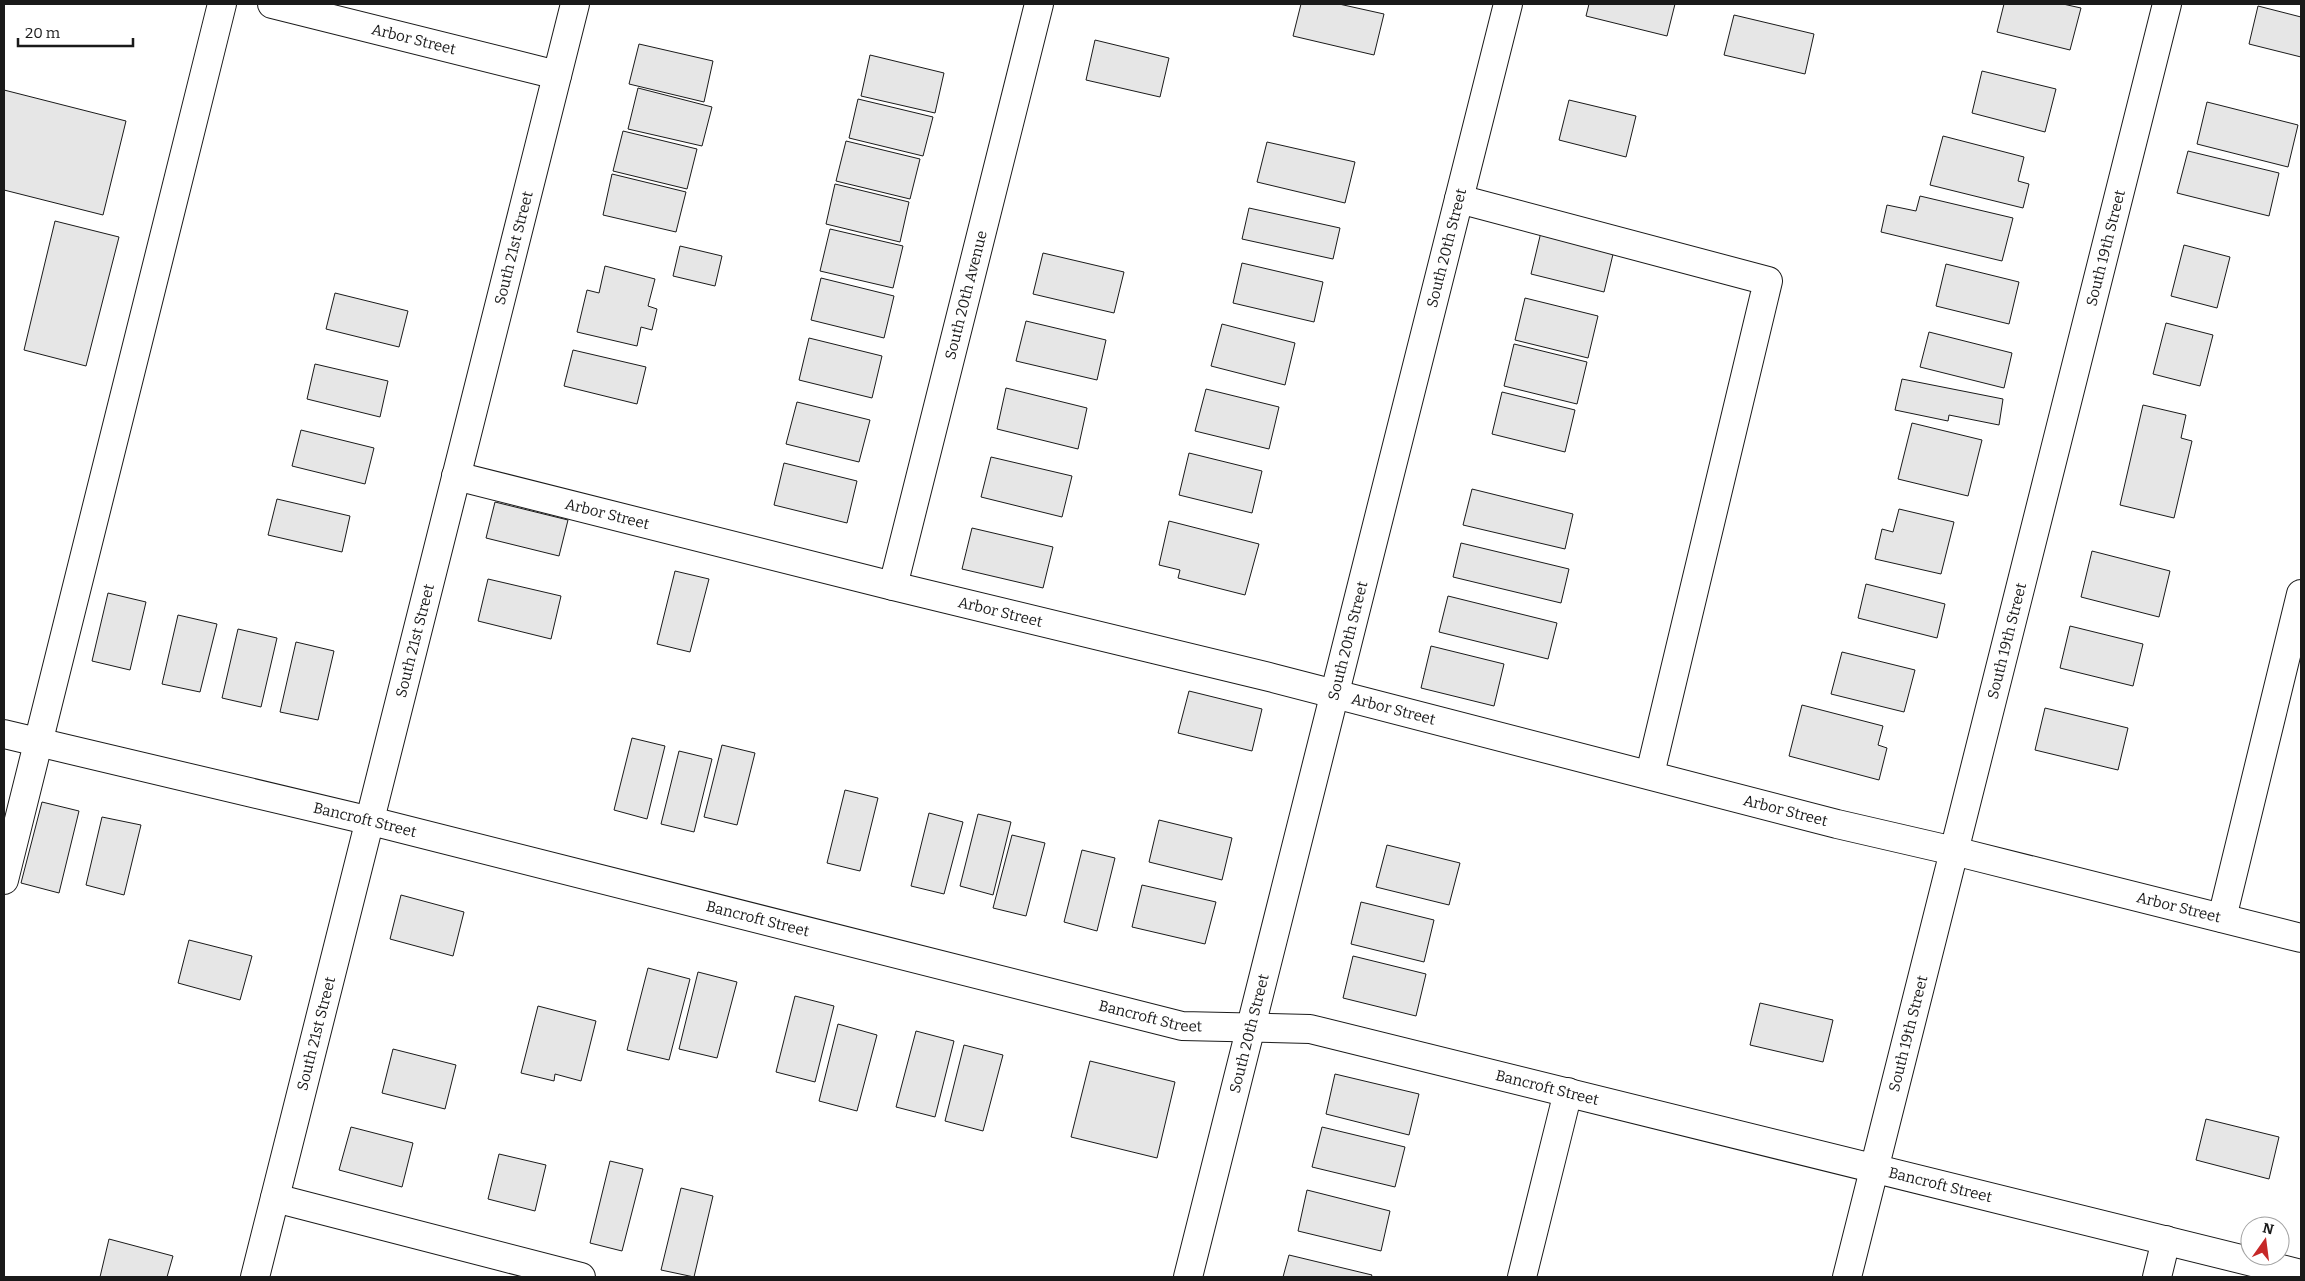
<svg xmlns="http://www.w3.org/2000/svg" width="2305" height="1281" viewBox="0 0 2305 1281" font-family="Bitter,serif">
  <rect width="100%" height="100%" fill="#fff"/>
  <g fill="#e6e6e6" stroke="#1a1a1a">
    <path d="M 1301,4 L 1339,4 L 1384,14 L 1374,55 L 1293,36 Z"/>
    <path d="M 1589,4 L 1675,4 L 1667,36 L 1586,16 Z"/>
    <path d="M 2004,4 L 2063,4 L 2081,8 L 2070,50 L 1997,32 Z"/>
    <path d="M 2258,6 L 2301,17 L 2301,57 L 2249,44 Z"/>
    <path d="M 1734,15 L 1814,34 L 1805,74 L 1724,55 Z"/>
    <path d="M 1095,40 L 1169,58 L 1160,97 L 1086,80 Z"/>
    <path d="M 639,44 L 713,61 L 704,102 L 629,84 Z"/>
    <path d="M 870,55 L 944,73 L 935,113 L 861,96 Z"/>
    <path d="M 1982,71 L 2056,89 L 2045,132 L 1972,113 Z"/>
    <path d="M 638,88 L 712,107 L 702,146 L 628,129 Z"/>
    <path d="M 4,90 L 126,121 L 103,215 L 4,190 Z"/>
    <path d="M 858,99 L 933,117 L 923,156 L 849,138 Z"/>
    <path d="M 1569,100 L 1636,116 L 1626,157 L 1559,140 Z"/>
    <path d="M 2207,102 L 2298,125 L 2288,167 L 2197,144 Z"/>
    <path d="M 623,131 L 697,149 L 687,189 L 613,171 Z"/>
    <path d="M 1943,136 L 2024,157 L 2018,181 L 2029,184 L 2023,208 L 1930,185 Z"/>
    <path d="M 846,141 L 920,159 L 910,199 L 836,181 Z"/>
    <path d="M 1267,142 L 1355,162 L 1345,203 L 1257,182 Z"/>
    <path d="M 2188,151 L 2279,173 L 2269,216 L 2177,193 Z"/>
    <path d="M 612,174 L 686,192 L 676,232 L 603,215 Z"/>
    <path d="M 835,184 L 909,202 L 900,242 L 826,224 Z"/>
    <path d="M 1920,196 L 2013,218 L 2002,261 L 1881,232 L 1887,205 L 1916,211 Z"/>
    <path d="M 1249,208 L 1340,228 L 1333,259 L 1242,239 Z"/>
    <path d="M 55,221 L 119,237 L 86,366 L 24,350 Z"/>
    <path d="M 830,229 L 903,246 L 893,288 L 820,271 Z"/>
    <path d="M 1541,232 L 1614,250 L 1604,292 L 1531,274 Z"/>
    <path d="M 2184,245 L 2230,257 L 2217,308 L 2171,296 Z"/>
    <path d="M 680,246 L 722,256 L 715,286 L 673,276 Z"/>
    <path d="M 1043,253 L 1124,272 L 1114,313 L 1033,294 Z"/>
    <path d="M 1242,263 L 1323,282 L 1314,322 L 1233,303 Z"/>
    <path d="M 1946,264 L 2019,282 L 2009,324 L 1936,306 Z"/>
    <path d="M 605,266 L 655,279 L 648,306 L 657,309 L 652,330 L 641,327 L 637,346 L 577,332 L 587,290 L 599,293 Z"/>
    <path d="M 821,278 L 894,296 L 884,338 L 811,320 Z"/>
    <path d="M 335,293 L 408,311 L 399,347 L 326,329 Z"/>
    <path d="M 1525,298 L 1598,316 L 1588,358 L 1515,340 Z"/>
    <path d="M 1026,321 L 1106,340 L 1097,380 L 1016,361 Z"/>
    <path d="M 2166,323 L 2213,335 L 2200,386 L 2153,374 Z"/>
    <path d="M 1222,324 L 1295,343 L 1285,385 L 1211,366 Z"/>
    <path d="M 1929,332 L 2012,353 L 2004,388 L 1920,367 Z"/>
    <path d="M 809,338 L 882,356 L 872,398 L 799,380 Z"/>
    <path d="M 1514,344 L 1587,362 L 1577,404 L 1504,386 Z"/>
    <path d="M 573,350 L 646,367 L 637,404 L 564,386 Z"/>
    <path d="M 315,364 L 388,381 L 380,417 L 307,399 Z"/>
    <path d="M 1902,379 L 2003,399 L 1999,425 L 1949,415 L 1948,421 L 1895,410 Z"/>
    <path d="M 1006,388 L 1087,408 L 1078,449 L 997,429 Z"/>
    <path d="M 1206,389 L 1279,407 L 1269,449 L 1195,431 Z"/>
    <path d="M 1502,392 L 1575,410 L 1565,452 L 1492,434 Z"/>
    <path d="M 797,402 L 870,420 L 859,462 L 786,444 Z"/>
    <path d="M 2143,405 L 2186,415 L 2181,438 L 2192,441 L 2174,518 L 2120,505 Z"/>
    <path d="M 1912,423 L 1982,440 L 1968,496 L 1898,479 Z"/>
    <path d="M 301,430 L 374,448 L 365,484 L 292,466 Z"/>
    <path d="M 1189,453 L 1262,471 L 1252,513 L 1179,495 Z"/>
    <path d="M 991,457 L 1072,476 L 1062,517 L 981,497 Z"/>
    <path d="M 784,463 L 857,481 L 847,523 L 774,505 Z"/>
    <path d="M 1472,489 L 1573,514 L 1565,549 L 1463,525 Z"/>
    <path d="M 277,499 L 350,516 L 342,552 L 268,535 Z"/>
    <path d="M 495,502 L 568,520 L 559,556 L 486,538 Z"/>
    <path d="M 1899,509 L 1954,522 L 1941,574 L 1875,559 L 1882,529 L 1893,532 Z"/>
    <path d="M 1169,521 L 1259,544 L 1245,595 L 1178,578 L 1180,570 L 1159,565 Z"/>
    <path d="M 972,528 L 1053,547 L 1043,588 L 962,569 Z"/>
    <path d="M 1461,543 L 1569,569 L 1561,603 L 1453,577 Z"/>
    <path d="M 2092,551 L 2170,571 L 2159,617 L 2081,597 Z"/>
    <path d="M 675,571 L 709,579 L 690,652 L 657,644 Z"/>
    <path d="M 488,579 L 561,596 L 551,639 L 478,621 Z"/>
    <path d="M 1866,584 L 1945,604 L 1937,638 L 1858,618 Z"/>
    <path d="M 108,593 L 146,602 L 130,670 L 92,661 Z"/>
    <path d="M 1448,596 L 1557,623 L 1548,659 L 1439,632 Z"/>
    <path d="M 178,615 L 217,624 L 200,692 L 162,684 Z"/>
    <path d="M 2070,626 L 2143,644 L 2133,686 L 2060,668 Z"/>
    <path d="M 238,629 L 277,638 L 261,707 L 222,698 Z"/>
    <path d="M 296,642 L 334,651 L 318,720 L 280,712 Z"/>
    <path d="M 1431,646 L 1504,664 L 1494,706 L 1421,688 Z"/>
    <path d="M 1842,652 L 1915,670 L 1904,712 L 1831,694 Z"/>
    <path d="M 1189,691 L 1262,709 L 1252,751 L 1178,733 Z"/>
    <path d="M 1802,705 L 1883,726 L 1878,745 L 1887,748 L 1879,780 L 1789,756 Z"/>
    <path d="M 2045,708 L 2128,728 L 2118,770 L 2035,750 Z"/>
    <path d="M 632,738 L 665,746 L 647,819 L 614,810 Z"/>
    <path d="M 722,745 L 755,753 L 737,825 L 704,817 Z"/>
    <path d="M 679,751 L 712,759 L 694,832 L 661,824 Z"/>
    <path d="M 845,790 L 878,798 L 860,871 L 827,863 Z"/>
    <path d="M 42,802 L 79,811 L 59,893 L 21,883 Z"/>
    <path d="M 929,813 L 963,822 L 944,894 L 911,886 Z"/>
    <path d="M 978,814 L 1011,822 L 993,895 L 960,886 Z"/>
    <path d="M 102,817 L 141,825 L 124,895 L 86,885 Z"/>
    <path d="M 1159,820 L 1232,838 L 1222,880 L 1149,862 Z"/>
    <path d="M 1012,835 L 1045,843 L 1026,916 L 993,908 Z"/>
    <path d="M 1387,845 L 1460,863 L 1449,905 L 1376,887 Z"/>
    <path d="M 1082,850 L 1115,858 L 1097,931 L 1064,922 Z"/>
    <path d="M 1142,885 L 1216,902 L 1205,944 L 1132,927 Z"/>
    <path d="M 401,895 L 464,912 L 453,956 L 390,939 Z"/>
    <path d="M 1361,902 L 1434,920 L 1424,962 L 1351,944 Z"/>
    <path d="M 189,940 L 252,956 L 240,1000 L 178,983 Z"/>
    <path d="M 1353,956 L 1426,974 L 1416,1016 L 1343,998 Z"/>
    <path d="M 648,968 L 690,979 L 669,1060 L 627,1050 Z"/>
    <path d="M 698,972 L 737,982 L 717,1058 L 679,1049 Z"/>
    <path d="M 795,996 L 834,1006 L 815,1082 L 776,1072 Z"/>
    <path d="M 1760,1003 L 1833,1020 L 1823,1062 L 1750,1045 Z"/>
    <path d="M 538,1006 L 596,1021 L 581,1081 L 555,1074 L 554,1081 L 521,1073 Z"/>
    <path d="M 838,1024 L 877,1035 L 857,1111 L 819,1101 Z"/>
    <path d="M 916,1031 L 954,1041 L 935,1117 L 896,1107 Z"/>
    <path d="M 964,1045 L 1003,1055 L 983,1131 L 945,1121 Z"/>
    <path d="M 393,1049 L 456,1065 L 445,1109 L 382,1093 Z"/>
    <path d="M 1090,1061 L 1175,1082 L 1157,1158 L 1071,1137 Z"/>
    <path d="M 1335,1074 L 1419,1094 L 1409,1135 L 1326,1114 Z"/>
    <path d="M 2206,1119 L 2279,1137 L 2269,1179 L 2196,1160 Z"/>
    <path d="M 351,1127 L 413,1143 L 402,1187 L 339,1170 Z"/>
    <path d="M 1322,1127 L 1405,1147 L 1395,1187 L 1312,1167 Z"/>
    <path d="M 499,1154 L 546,1165 L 535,1211 L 488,1199 Z"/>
    <path d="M 610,1161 L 643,1169 L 622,1251 L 590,1243 Z"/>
    <path d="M 681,1188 L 713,1196 L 694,1277 L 661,1270 Z"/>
    <path d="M 1307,1190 L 1390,1211 L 1381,1251 L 1298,1231 Z"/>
    <path d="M 109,1239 L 173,1256 L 167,1277 L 100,1277 Z"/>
    <path d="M 1289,1255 L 1372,1275 L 1371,1277 L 1283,1277 Z"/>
  </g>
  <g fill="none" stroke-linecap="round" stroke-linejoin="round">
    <g stroke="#1a1a1a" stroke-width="30">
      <g id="minor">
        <path id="s1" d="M 272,4 L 557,75"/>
        <path d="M 1459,199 L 1768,281 L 1650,774"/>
        <path id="s2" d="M 456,476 L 893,586 L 1273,678 L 1837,824 L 1954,851 L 2301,938"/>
        <path id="s3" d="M 893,586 L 1039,4"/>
        <path id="s4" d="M 4,734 L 371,821 L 1182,1026 L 1310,1029 L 2301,1274"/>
        <path d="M 4,880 L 222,4"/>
        <path d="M 2222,918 L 2301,594"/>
        <path d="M 275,1198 L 581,1277"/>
        <path id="s5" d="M 255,1277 L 575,4"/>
        <path id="s6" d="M 1188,1277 L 1508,4"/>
        <path d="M 1522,1277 L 1568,1092"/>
        <path id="s7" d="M 1847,1277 L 2167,4"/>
        <path d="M 2157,1277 L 2166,1240"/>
      </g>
    </g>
    <use href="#minor" stroke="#fff" stroke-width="28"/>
  </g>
  <g text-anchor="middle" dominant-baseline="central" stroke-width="4" stroke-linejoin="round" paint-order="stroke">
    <g font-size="15" fill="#1a1a1a" stroke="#fff">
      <text stroke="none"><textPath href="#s1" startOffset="146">Arbor Street</textPath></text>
      <text stroke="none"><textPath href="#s5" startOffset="1061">South 21st Street</textPath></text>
      <text stroke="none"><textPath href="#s6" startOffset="1061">South 20th Street</textPath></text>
      <text stroke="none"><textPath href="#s7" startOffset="1061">South 19th Street</textPath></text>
      <text stroke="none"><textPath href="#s3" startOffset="300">South 20th Avenue</textPath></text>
      <text stroke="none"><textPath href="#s2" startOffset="156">Arbor Street</textPath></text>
      <text stroke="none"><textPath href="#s2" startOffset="561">Arbor Street</textPath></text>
      <text stroke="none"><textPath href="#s6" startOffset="656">South 20th Street</textPath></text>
      <text stroke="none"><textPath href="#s7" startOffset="656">South 19th Street</textPath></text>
      <text stroke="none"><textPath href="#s5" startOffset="656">South 21st Street</textPath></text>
      <text stroke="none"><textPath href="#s2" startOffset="966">Arbor Street</textPath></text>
      <text stroke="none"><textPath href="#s2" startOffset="1371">Arbor Street</textPath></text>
      <text stroke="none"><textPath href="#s4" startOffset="371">Bancroft Street</textPath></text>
      <text stroke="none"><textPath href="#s2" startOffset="1776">Arbor Street</textPath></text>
      <text stroke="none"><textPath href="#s4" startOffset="776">Bancroft Street</textPath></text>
      <text stroke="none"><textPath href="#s4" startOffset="1181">Bancroft Street</textPath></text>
      <text stroke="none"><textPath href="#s5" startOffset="251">South 21st Street</textPath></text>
      <text stroke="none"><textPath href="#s6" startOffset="251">South 20th Street</textPath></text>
      <text stroke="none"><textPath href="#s7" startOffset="251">South 19th Street</textPath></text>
      <text stroke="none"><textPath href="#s4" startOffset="1586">Bancroft Street</textPath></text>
      <text stroke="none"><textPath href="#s4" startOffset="1991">Bancroft Street</textPath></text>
    </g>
  </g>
  <rect width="2305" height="1281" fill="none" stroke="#1a1a1a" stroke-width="10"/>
  <g transform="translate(2265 1241) rotate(14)"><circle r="24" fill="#ffffff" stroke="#a3a3a3"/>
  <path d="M0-4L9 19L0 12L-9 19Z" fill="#c62828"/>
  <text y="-8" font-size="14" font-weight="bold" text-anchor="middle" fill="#1a1a1a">N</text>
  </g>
  <path d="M18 38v8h115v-8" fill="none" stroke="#1a1a1a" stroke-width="2.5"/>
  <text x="25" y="38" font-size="15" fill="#1a1a1a" stroke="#ffffff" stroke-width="4" paint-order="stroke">20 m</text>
</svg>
